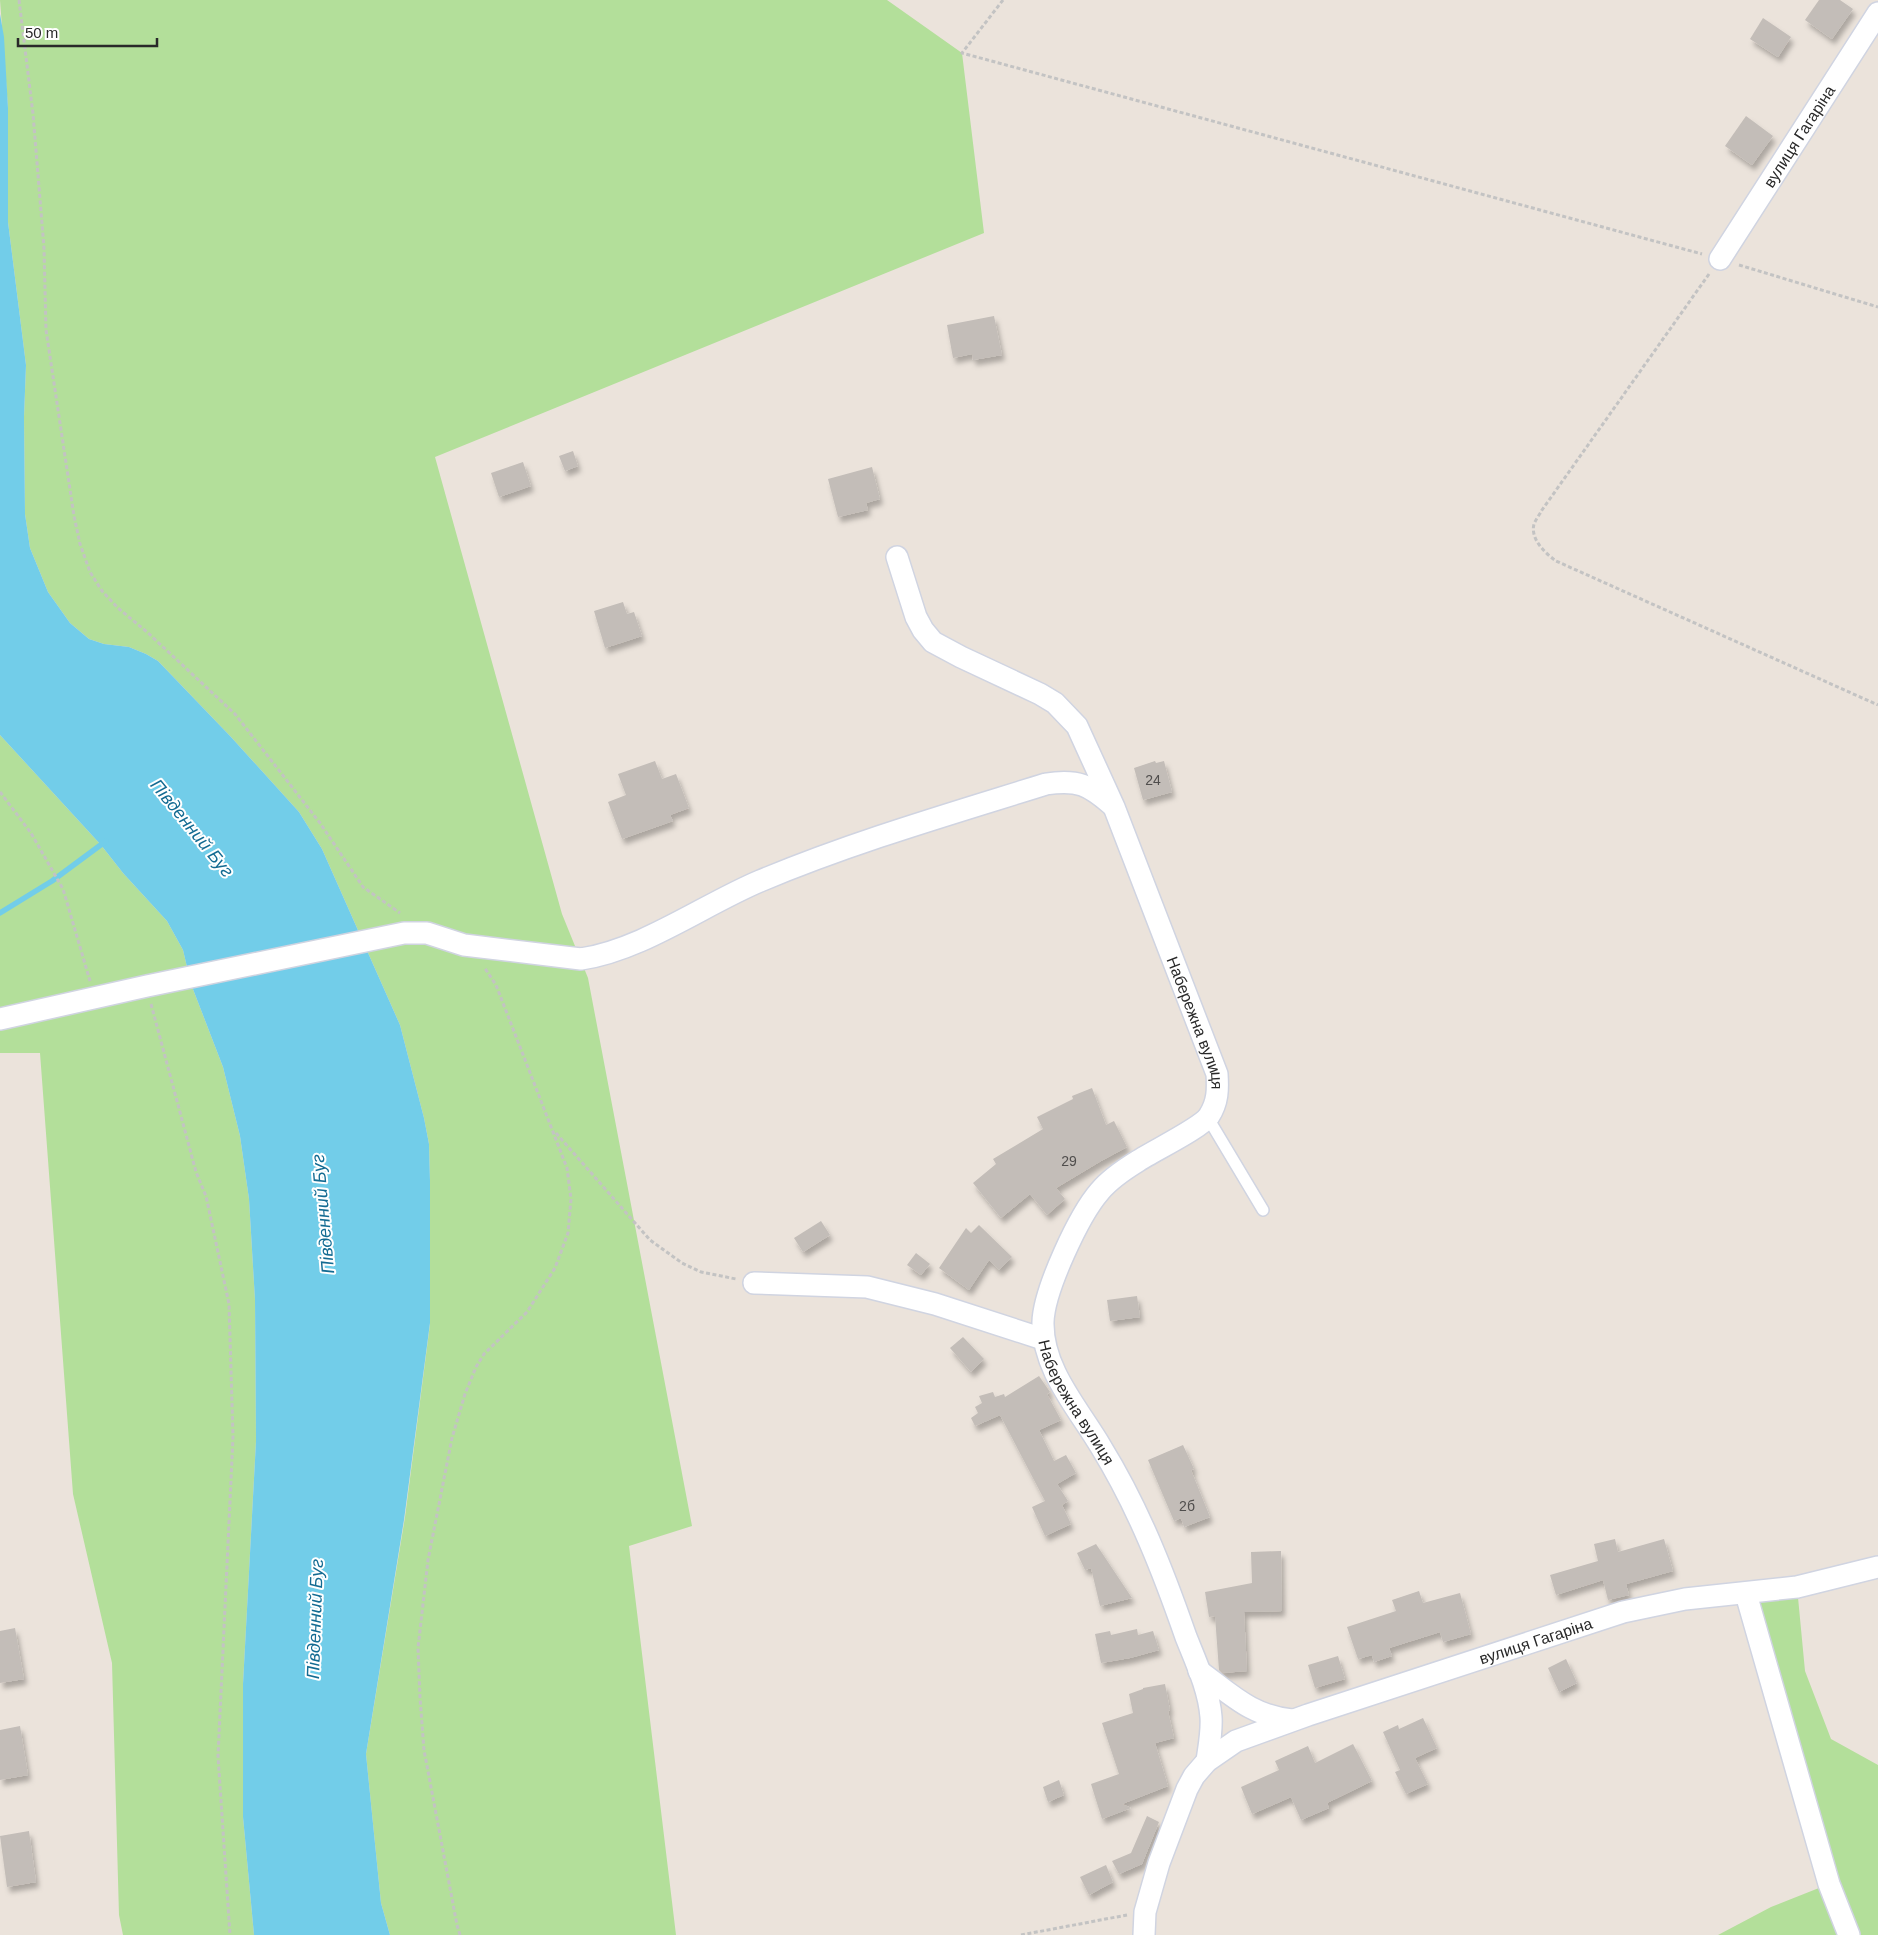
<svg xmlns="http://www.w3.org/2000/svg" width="1878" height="1935" viewBox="0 0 1878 1935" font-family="Arial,sans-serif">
  <defs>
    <filter id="shadow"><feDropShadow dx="3" dy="5.5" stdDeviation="2.5" flood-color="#0004"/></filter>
  </defs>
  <rect width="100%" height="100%" fill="#ebe3db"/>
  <g fill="#b3df9a">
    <path d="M 0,0 L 887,0 L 962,53 L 984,233 L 435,457 L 562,914 L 588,978 L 692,1526 L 629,1546 L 676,1935 L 390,1935 L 381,1903 L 366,1754 L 405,1517 L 430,1324 L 430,1181 L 429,1144 L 424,1118 L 400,1025 L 322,849 L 299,812 L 231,737 L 158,661 L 146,654 L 129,647 L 104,644 L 89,639 L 70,623 L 48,592 L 30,548 L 25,514 L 24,417 L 26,365 L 8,222 L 8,108 Z"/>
    <path d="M 0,735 L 101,845 L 123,873 L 167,921 L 183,950 L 191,984 L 223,1067 L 240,1136 L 249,1199 L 255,1300 L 256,1441 L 243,1684 L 243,1817 L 254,1935 L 123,1935 L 119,1915 L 112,1663 L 73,1494 L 40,1053 L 0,1053 Z"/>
    <path d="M 1797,1587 L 1805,1671 L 1831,1739 L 1878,1765 L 1878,1935 L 1718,1935 L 1771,1907 L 1829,1884 L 1746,1594 Z"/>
  </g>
  <path fill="#72cde9" d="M 0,14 L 4,37 L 8,108 L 8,222 L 26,365 L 24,417 L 25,514 L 30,548 L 48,592 L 70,623 L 89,639 L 104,644 L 129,647 L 146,654 L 158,661 L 231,737 L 299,812 L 322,849 L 400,1025 L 424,1118 L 429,1144 L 430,1181 L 430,1323 L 404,1520 L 366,1754 L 381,1903 L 390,1935 L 254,1935 L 243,1817 L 243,1684 L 256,1441 L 255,1300 L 249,1199 L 240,1136 L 223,1067 L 191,984 L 183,950 L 167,921 L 123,873 L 101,845 L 0,735 Z"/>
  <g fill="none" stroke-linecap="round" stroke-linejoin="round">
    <path stroke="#72cde9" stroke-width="5.5" d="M 0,913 L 52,881 L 106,841"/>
  </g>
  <g fill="#c3bdb8" filter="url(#shadow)">
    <path d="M 1819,0 L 1840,0 L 1853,9 L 1832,39 L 1805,20 Z"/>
    <path d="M 1763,18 L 1791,37 L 1778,57 L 1750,39 Z"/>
    <path d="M 1746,116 L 1773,136 L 1752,165 L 1725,146 Z"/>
    <path d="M 994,316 L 1002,355 L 973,360 L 972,354 L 953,358 L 947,325 Z"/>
    <path d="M 573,451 L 578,466 L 565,471 L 559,456 Z"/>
    <path d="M 523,462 L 531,486 L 499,497 L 491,473 Z"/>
    <path d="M 872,467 L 880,499 L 866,503 L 868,510 L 838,517 L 828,479 Z"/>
    <path d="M 623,602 L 627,614 L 634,612 L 642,636 L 605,648 L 594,611 Z"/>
    <path d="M 655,761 L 662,779 L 676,774 L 689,808 L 670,815 L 673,821 L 622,839 L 608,802 L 626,795 L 618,774 Z"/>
    <path d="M 1155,761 L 1156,763 L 1164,761 L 1172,792 L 1143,800 L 1134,768 Z"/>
    <path d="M 1092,1088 L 1106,1125 L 1114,1121 L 1127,1147 L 1101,1161 L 1056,1188 L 1065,1199 L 1047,1215 L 1030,1194 L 1001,1218 L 973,1183 L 996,1164 L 993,1159 L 1043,1129 L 1037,1117 L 1073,1099 L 1072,1096 Z"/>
    <path d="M 821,1221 L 830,1235 L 803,1252 L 794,1238 Z"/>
    <path d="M 979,1225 L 1012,1257 L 999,1270 L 989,1260 L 969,1290 L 939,1268 L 966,1228 L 971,1233 Z"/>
    <path d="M 916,1253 L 930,1264 L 921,1275 L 907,1265 Z"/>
    <path d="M 1137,1296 L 1140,1317 L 1110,1321 L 1107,1300 Z"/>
    <path d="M 963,1337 L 984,1359 L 971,1372 L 950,1348 Z"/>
    <path d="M 1039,1376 L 1050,1392 L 1047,1394 L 1061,1420 L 1039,1430 L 1054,1461 L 1066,1455 L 1076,1473 L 1057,1484 L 1068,1501 L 1062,1505 L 1071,1524 L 1045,1536 L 1032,1507 L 1045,1501 L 1000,1415 L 975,1426 L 971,1418 L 978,1413 L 975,1407 L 982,1403 L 979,1396 L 993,1392 L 995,1397 L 1004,1394 L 1005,1397 Z"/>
    <path d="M 1183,1445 L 1194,1469 L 1191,1470 L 1210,1517 L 1184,1527 L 1181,1518 L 1174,1521 L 1148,1460 Z"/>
    <path d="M 1615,1539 L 1618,1552 L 1664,1539 L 1673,1571 L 1626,1584 L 1629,1595 L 1608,1600 L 1603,1580 L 1556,1595 L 1550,1575 L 1598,1561 L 1594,1544 Z"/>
    <path d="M 1096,1544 L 1132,1598 L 1100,1606 L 1091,1568 L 1085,1570 L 1077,1553 Z"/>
    <path d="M 1281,1551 L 1282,1611 L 1244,1612 L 1247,1671 L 1222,1673 L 1219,1670 L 1215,1616 L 1209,1617 L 1205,1592 L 1252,1583 L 1251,1552 Z"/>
    <path d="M 1419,1591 L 1423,1603 L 1460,1593 L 1471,1634 L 1443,1642 L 1440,1632 L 1389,1648 L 1392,1656 L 1374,1662 L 1372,1655 L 1358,1659 L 1347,1627 L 1396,1611 L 1392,1600 Z"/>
    <path d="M 15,1628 L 24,1679 L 0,1683 L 0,1631 Z"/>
    <path d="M 1137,1629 L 1138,1635 L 1153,1631 L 1159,1650 L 1130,1658 L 1101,1663 L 1095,1634 L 1110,1631 L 1111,1635 Z"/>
    <path d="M 1338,1656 L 1345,1679 L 1315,1688 L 1308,1665 Z"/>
    <path d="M 1566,1659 L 1577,1683 L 1559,1692 L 1548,1668 Z"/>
    <path d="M 1165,1684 L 1170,1710 L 1168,1711 L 1174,1738 L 1155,1743 L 1168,1786 L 1122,1804 L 1131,1808 L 1102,1819 L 1091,1784 L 1119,1774 L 1102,1723 L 1133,1713 L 1129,1694 L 1143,1689 L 1143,1688 Z"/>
    <path d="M 1423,1718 L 1437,1748 L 1415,1758 L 1428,1784 L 1406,1794 L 1395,1772 L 1400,1770 L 1383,1732 L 1398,1725 L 1399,1729 Z"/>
    <path d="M 20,1726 L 28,1775 L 0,1780 L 0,1730 Z"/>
    <path d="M 1353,1744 L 1372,1781 L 1327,1803 L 1329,1808 L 1301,1820 L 1291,1797 L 1252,1814 L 1241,1787 L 1279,1770 L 1275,1761 L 1308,1746 L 1315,1763 Z"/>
    <path d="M 1059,1780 L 1064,1795 L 1048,1802 L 1043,1787 Z"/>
    <path d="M 1147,1816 L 1159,1822 L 1142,1864 L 1119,1874 L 1112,1861 L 1131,1853 Z"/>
    <path d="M 29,1831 L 36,1882 L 7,1887 L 0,1836 Z"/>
    <path d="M 1106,1865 L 1113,1882 L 1089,1895 L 1080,1877 Z"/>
  </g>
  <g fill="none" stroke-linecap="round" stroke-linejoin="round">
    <g stroke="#d0d4e1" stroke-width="14">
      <path id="lane" d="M 1208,1118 L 1263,1210"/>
    </g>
    <g stroke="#d0d4e1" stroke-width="24">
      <g id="street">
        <path id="s1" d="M 1720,259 L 1878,13"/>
        <path id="s2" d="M 897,557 L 916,617 L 923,630 L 933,642 L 961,657 L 1040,694 L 1055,703 L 1077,726 L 1114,807 L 1217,1074 C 1218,1089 1218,1102 1209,1116 C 1201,1128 1153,1151 1138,1161 C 1125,1169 1110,1179 1100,1191 C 1079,1215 1044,1290 1043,1322 C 1042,1369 1078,1408 1101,1447 C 1138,1507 1163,1571 1186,1637 C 1196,1662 1209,1690 1211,1717 C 1212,1732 1209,1746 1207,1761"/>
        <path d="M 0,1019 L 147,986 L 404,933 L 427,933 L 464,945 L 581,959 C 642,950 703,905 760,881 C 853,842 950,814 1046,784 C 1078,779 1089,785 1112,805"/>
        <path d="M 754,1283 L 867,1287 L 935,1304 L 1043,1339"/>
        <path d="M 1746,1594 L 1829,1884 L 1849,1935"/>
        <path d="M 1199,1671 C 1231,1694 1251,1716 1292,1720"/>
        <path id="s3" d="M 1144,1935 L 1145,1912 L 1159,1863 L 1187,1789 L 1194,1776 L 1207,1761 L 1236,1741 L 1308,1715 L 1623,1612 L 1685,1599 L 1797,1587 L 1878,1567"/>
      </g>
    </g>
    <g stroke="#c3c3c3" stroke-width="3" stroke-dasharray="4 2.5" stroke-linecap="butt">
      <path d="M 19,0 L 33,114 L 44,248 L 46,330 L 74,516 L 80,544 L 90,572 L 102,591 L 118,608 L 147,632 L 235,714 L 320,823 L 363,887 L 400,913"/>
      <path d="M 1003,0 L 962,53 L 1702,254"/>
      <path d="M 1739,265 L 1878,307"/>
      <path d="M 1709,274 L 1542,510 C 1540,514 1536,519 1534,524 C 1530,539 1545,553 1556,561 L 1878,705"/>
      <path d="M 0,792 L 31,833 L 63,889 L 90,981"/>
      <path d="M 151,1004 L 196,1172 L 206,1196 L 229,1304 L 233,1437 L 218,1756 L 230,1935"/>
      <path d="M 556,1133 L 650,1240 L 682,1263 L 701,1272 L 736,1279"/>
      <path d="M 460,1935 L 457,1925 L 424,1750 L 420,1698 L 418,1648 L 428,1560 L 452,1438 L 465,1394 L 476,1367 L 484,1354 L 527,1312 L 555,1268 L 568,1233 L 571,1199 L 567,1168 L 496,985 L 484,967"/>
      <path d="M 1021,1935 L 1127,1915"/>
    </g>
    <use href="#lane" stroke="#fff" stroke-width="11"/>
    <use href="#street" stroke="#fff" stroke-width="21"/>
  </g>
  <g text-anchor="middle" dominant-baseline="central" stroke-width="4" stroke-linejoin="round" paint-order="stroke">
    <g font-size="14" fill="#504e4d">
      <text x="1153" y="780">24</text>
      <text x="1069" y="1161">29</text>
      <text x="1187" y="1506">2б</text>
    </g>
    <g font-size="16" fill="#292929" stroke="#fff">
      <text stroke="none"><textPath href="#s1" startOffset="146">вулиця Гагаріна</textPath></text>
      <text stroke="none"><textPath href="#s2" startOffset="582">Набережна вулиця</textPath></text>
      <text stroke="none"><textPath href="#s2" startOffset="1046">Набережна вулиця</textPath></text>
      <text stroke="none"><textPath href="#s3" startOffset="539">вулиця Гагаріна</textPath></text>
    </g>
    <g font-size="18" font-style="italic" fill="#136b92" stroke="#fff">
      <text transform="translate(192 828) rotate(51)">Південний Буг</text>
      <text transform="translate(323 1214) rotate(-95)">Південний Буг</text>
      <text transform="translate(315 1619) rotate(-88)">Південний Буг</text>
    </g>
  </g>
  <path d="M18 38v8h139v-8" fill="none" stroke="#292929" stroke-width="2.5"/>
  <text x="25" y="38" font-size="15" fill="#292929" stroke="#ffffff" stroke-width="4" paint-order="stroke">50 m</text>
</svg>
